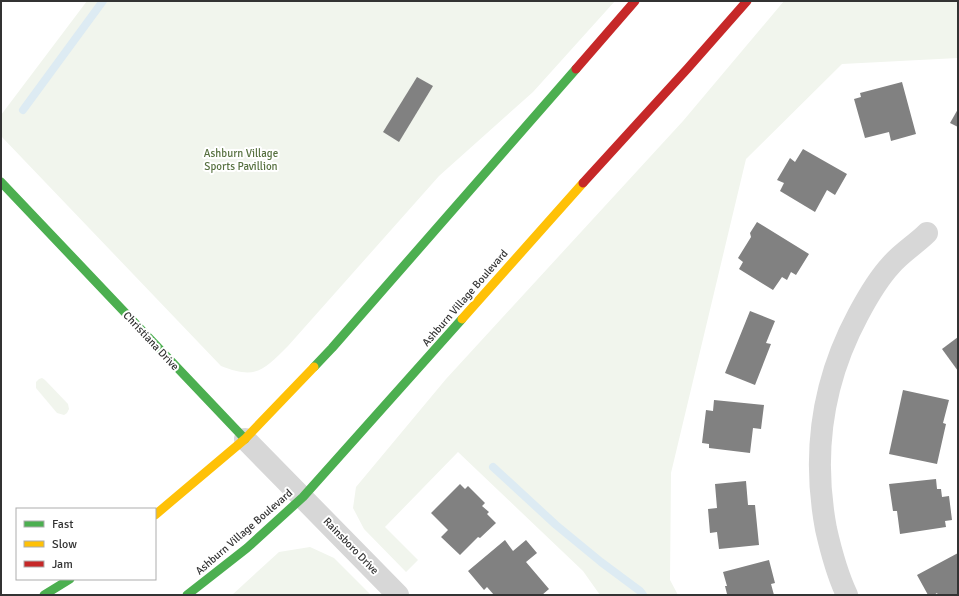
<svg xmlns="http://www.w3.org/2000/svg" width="959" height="596" viewBox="0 0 959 596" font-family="Signika,sans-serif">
  <rect width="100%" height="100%" fill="#fff"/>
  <g fill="#f1f5ed">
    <path d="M 87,1 L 615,1 L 533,92 L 439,176 L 288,346 C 264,370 256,380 221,366 L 1,136 L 1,115 Z"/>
    <path d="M 784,1 L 958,1 L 958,58 L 842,64 L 746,159 L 671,473 L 670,580 L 678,595 L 600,595 L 583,571 L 458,452 L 385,527 L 418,560 L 406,572 L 364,529 L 353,508 L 356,487 L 446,379 L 683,121 Z"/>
    <path d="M 42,378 L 45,380 L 68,404 L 69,409 L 67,413 L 64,415 L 57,413 L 36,388 L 36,382 L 39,379 Z"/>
    <path d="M 310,547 L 334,558 L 371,595 L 232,595 L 279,552 Z"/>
  </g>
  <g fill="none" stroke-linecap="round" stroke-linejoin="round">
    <g stroke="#ddebf3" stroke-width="8">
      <path d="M 23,110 L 103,1"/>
      <path d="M 493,467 L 556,525 L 601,562 L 640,591 L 643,595"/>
    </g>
  </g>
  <g fill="#818181">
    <path d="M 417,77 L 433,86 L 399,142 L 383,132 Z"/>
    <path d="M 902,82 L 916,134 L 891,141 L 889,132 L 865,138 L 854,99 L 861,97 L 860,93 Z"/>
    <path d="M 958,109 L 958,127 L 950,123 Z"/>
    <path d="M 803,149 L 847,174 L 835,195 L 827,190 L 815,212 L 780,191 L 784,183 L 777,180 L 790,158 L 795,162 Z"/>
    <path d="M 757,222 L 809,254 L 796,275 L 791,272 L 787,280 L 782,277 L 773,290 L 739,269 L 743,262 L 738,258 L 751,237 L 750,233 Z"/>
    <path d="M 750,311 L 775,321 L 766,343 L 771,344 L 755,385 L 725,373 Z"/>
    <path d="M 958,337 L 958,371 L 942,349 Z"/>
    <path d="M 903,390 L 949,400 L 943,423 L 946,424 L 937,464 L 889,454 Z"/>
    <path d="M 714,400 L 764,405 L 761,429 L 753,428 L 750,453 L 709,448 L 709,444 L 702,443 L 706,410 L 713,411 Z"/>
    <path d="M 936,479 L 937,489 L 941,489 L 942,497 L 949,496 L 952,520 L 945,521 L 946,527 L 900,534 L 897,511 L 893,511 L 889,484 Z"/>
    <path d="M 746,481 L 748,505 L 755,505 L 759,545 L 719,549 L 717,532 L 710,533 L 708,509 L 717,508 L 715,484 Z"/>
    <path d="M 460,484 L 465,489 L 468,486 L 485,503 L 482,506 L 489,512 L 487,514 L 496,523 L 480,538 L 478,537 L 460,555 L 441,537 L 448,530 L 431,513 Z"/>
    <path d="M 505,540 L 513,551 L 526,540 L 537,553 L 526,562 L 549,589 L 542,595 L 494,595 L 487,587 L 484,590 L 468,571 Z"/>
    <path d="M 958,553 L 958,595 L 938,595 L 937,593 L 934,595 L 928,595 L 917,575 Z"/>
    <path d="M 769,560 L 775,583 L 771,584 L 774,595 L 724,595 L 727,594 L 725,586 L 727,586 L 723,572 Z"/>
  </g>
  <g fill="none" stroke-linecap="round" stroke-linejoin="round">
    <g stroke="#d7d7d7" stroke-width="22">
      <path d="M 245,439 L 398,595"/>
      <path d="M 847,595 C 837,574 831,551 826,529 C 812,454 822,382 858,315 C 867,298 878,279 891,265 C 901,253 916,244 927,233"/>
    </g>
    <g stroke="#4caf50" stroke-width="9">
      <path d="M 1,182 L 245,439"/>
      <path d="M 314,367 L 332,348 L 576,69"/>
      <path d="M 44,595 L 70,579"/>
      <path d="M 187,595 L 247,548 L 303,497 L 462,319"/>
    </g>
    <g stroke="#ffc107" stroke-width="9">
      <path d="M 462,319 L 583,183"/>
      <path d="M 155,515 L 245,439 L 314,367"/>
    </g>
    <g stroke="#c62828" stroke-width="9">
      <path d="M 576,69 L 635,1"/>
      <path d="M 583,183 L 688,68 L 747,1"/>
    </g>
  </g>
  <g text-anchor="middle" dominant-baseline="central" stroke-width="4" stroke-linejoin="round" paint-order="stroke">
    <g font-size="11" fill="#56703f" stroke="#fff">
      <text x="241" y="153">Ashburn Village<tspan x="241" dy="13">Sports Pavillion</tspan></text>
    </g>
    <g font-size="11" fill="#333" stroke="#fff">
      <text transform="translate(465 298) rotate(-49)">Ashburn Village Boulevard</text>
      <text transform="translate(151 341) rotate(47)">Christiana Drive</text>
      <text transform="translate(244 532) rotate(-41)">Ashburn Village Boulevard</text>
      <text transform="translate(351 546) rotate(46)">Rainsboro Drive</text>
    </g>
  </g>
  <rect width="959" height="596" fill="none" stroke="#333333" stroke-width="4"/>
  <rect x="16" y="508" width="140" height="72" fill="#ffffff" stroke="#adadad"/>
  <rect x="24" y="521" width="20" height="6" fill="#4caf50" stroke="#adadad"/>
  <text x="52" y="528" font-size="12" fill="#333333">Fast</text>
  <rect x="24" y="541" width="20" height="6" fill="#ffc107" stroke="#adadad"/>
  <text x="52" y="548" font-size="12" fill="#333333">Slow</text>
  <rect x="24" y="561" width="20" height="6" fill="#c62828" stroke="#adadad"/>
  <text x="52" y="568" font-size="12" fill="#333333">Jam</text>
</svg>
